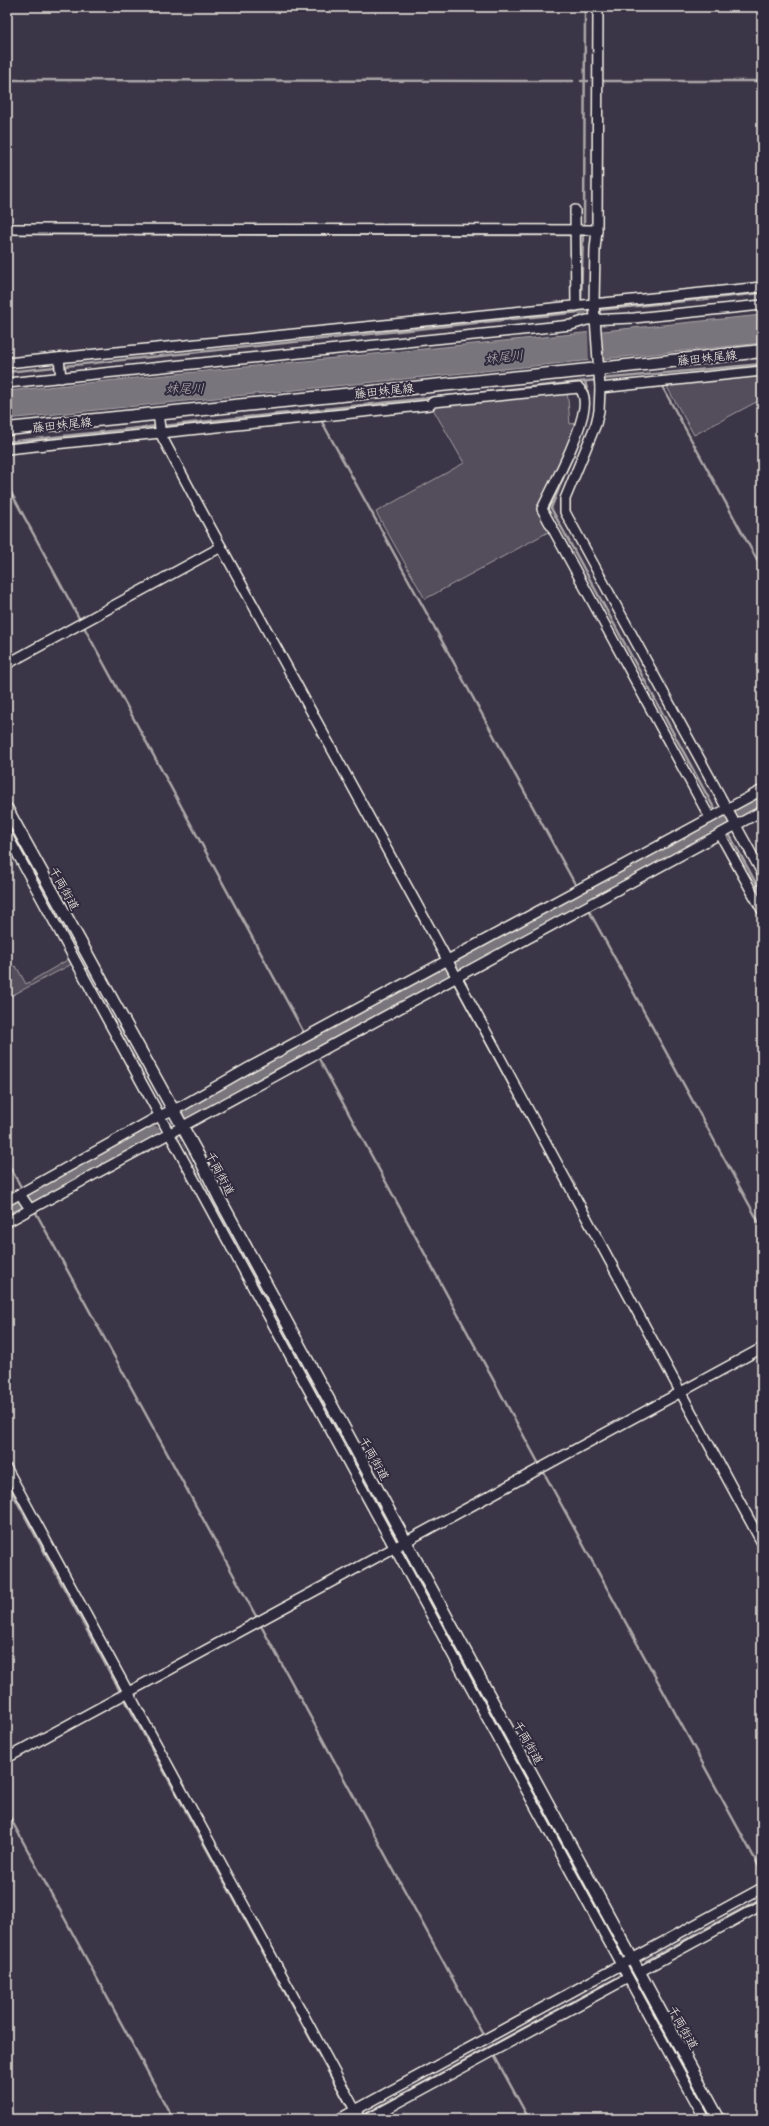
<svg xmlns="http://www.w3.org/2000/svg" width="769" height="2126" viewBox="0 0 769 2126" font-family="Mali,'Klee One',sans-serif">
  <rect width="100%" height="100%" fill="#3b3647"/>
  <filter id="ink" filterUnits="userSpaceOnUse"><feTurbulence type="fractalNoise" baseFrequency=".025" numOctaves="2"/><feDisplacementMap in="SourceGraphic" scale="8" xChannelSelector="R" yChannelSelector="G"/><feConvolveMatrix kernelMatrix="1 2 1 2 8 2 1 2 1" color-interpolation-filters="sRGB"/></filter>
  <g filter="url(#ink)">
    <g fill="#534e5c" stroke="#a4a0a2">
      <path d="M 762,374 L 762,399 L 694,435 L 667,387 L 668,385 Z"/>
      <path d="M 567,389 L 570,424 L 578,423 L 540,507 L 550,531 L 425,599 L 376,512 L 464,463 L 433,409 L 434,403 Z"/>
      <path d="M 69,959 L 72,964 L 7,998 L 7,971 L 16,966 L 26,984 Z"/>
    </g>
    <path fill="#78747b" stroke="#aaa6a7" d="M 762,315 L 762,343 L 7,419 L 7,391 Z"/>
    <path fill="#3b3647" d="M 602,329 L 604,361 L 589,363 L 588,331 Z"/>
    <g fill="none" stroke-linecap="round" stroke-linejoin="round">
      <g stroke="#aaa6a7" stroke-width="2.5">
        <path d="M 7,80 L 573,81"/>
        <path d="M 581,81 L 588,81"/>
        <path d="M 601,81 L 762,81"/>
        <path d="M 584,227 L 585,7"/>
        <path d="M 7,234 L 572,235"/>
        <path d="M 577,235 L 583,235"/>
        <path d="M 581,301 L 583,234"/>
        <path d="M 7,372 L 762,293"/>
        <path d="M 661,375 L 663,388 L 762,569"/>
        <path d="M 602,379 L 762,364"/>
        <path d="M 320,410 L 321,420 L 575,884"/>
        <path d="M 163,426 L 597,380"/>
        <path d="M 584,427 L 589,398 L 585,381"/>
        <path d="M 7,442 L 158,426"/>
        <path d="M 576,446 L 551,508 L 714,808"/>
        <path d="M 7,485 L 80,620"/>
        <path d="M 84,627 L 303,1031"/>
        <path d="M 721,820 L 726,828"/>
        <path d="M 7,826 L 12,834"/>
        <path d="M 728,832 L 762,894"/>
        <path d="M 581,896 L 586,904"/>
        <path d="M 588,909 L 762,1228"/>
        <path d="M 55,914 L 84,968"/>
        <path d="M 447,969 L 450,976"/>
        <path d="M 454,983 L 512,1090"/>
        <path d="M 310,1043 L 314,1050"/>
        <path d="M 318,1057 L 539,1464"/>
        <path d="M 7,1162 L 21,1187"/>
        <path d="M 35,1211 L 257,1618"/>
        <path d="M 543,1471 L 762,1872"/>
        <path d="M 7,1483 L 121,1693"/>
        <path d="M 260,1624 L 482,2033"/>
        <path d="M 124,1698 L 347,2106"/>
        <path d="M 7,1812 L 173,2119"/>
        <path d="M 646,1961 L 762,1898"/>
        <path d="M 495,2057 L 529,2119"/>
        <path d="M 360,2117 L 622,1975"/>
        <path d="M 353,2118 L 354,2119"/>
      </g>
      <path stroke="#78747b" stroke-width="9" d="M 582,312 L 582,310"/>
      <g stroke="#78747b" stroke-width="15">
        <path d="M 188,1113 L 762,803"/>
        <path d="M 7,1214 L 153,1133"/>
      </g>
      <g stroke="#f4f1e8" stroke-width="12">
        <g id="minor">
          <path d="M 598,7 L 597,230 L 595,249 L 594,304 L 600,388 L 599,411 L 596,424 L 565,499 L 565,512 L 762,873"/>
          <path d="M 575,210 L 576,306"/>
          <path d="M 7,229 L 597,230"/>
          <path d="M 59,358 L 61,378"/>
          <path d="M 7,363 L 762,287"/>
          <path d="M 7,383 L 571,325 L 587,320 L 634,318 L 762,305"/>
          <path d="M 600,388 L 762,371"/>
          <path d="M 158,414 L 161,435 L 200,508 L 456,976 L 762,1543"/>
          <path d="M 7,449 L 430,405 L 433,402 L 579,388 C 584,393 585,401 584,408 C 580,436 555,482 542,509 L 710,818"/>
          <path d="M 7,664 L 221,547"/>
          <path d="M 720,834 L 762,910"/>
          <path d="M 7,835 L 705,2119"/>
          <path d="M 20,1194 L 30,1209"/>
          <path d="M 7,1201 L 159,1116 L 182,1106 L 250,1067 L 762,790"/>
          <path d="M 7,1222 L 762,811"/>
          <path d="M 7,1469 L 360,2119"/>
          <path d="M 7,1758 L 762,1348"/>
          <path d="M 639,1972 L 762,1905"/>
          <path d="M 339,2119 L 762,1888"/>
          <path d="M 368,2119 L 628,1978"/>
        </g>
      </g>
      <g stroke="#f4f1e8" stroke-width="14">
        <path id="tertiary" d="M 7,809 L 197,1153 L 221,1201 L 719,2119"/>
      </g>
      <g stroke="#f4f1e8" stroke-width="15">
        <path id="secondary" d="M 7,429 L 599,369 L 762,351"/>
      </g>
      <use href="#minor" stroke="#2f2a3d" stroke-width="9"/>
      <use href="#tertiary" stroke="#2f2a3d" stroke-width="11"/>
      <use href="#secondary" stroke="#2f2a3d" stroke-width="12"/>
    </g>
  </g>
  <g text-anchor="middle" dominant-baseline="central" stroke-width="4" stroke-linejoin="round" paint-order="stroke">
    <g font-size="12" fill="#f4f1e8" stroke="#2f2a3d">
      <text transform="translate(707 357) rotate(-6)">藤田妹尾線</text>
      <text transform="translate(384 390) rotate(-6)">藤田妹尾線</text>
      <text transform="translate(62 424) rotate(-6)">藤田妹尾線</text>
      <text transform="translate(65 888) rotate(61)">千両街道</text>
      <text transform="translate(221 1173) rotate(63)">千両街道</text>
      <text transform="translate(375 1458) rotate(61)">千両街道</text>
      <text transform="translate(529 1742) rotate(61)">千両街道</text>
      <text transform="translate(684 2027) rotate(61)">千両街道</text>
    </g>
    <g font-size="13" font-style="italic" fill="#b6b2b2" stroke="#2f2a3d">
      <text transform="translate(504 356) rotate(-6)">妹尾川</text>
      <text x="185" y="387">妹尾川</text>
    </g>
  </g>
  <rect width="769" height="2126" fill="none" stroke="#2f2a3d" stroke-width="24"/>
  <rect x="12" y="12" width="745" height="2102" fill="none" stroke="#f4f1e8" stroke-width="1.5" filter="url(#ink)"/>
</svg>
